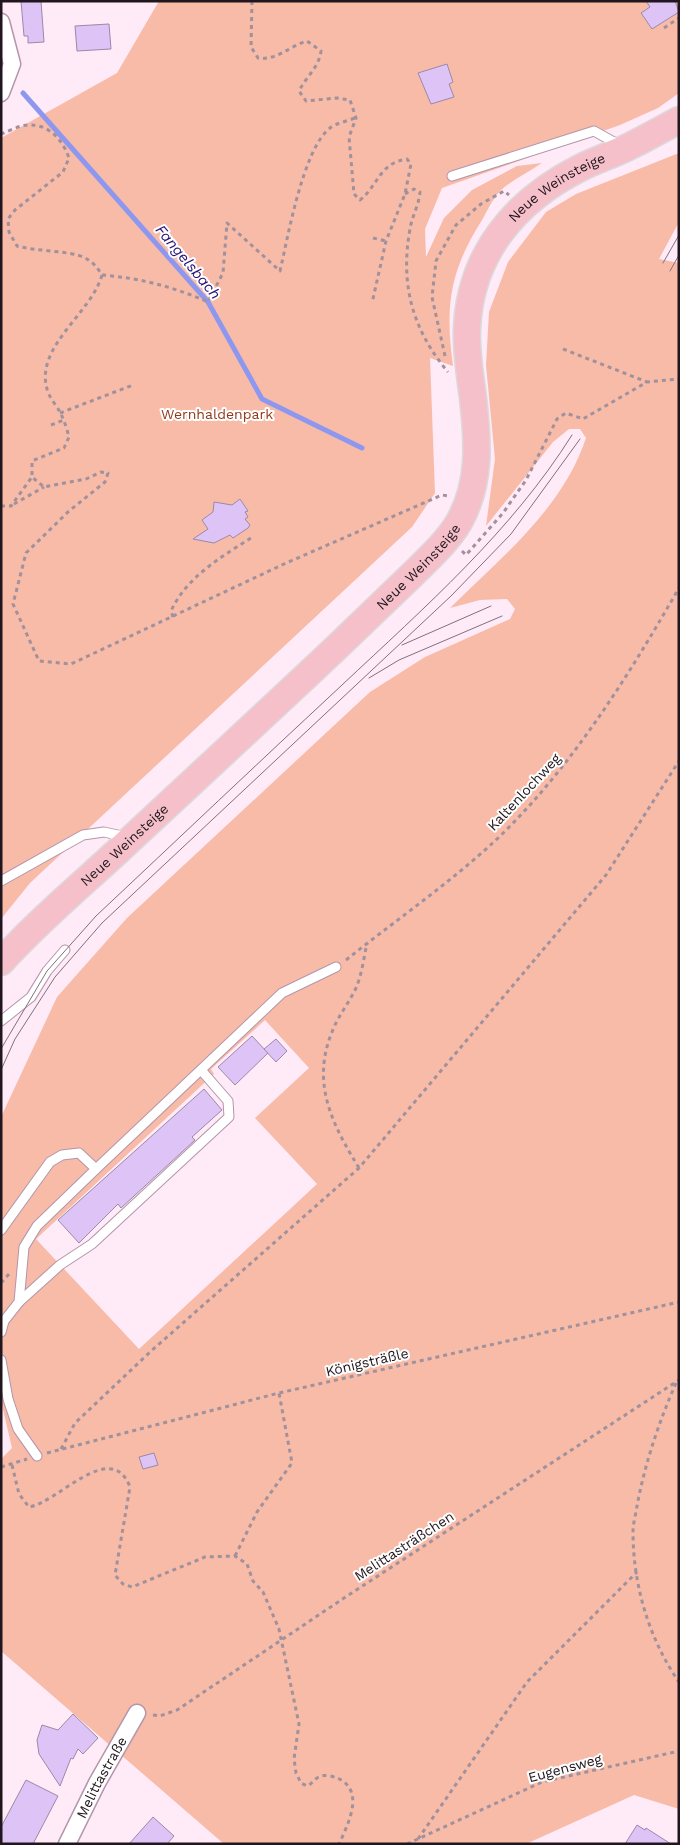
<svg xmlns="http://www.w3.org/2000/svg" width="680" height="1845" viewBox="0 0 680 1845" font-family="'Work Sans',sans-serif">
  <rect width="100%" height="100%" fill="#ffeaf8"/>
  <g fill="#f7bba8" fill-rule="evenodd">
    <path d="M 159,1 L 679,1 L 679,93 L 658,108 L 620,125 L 442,188 L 425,229 L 426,257 L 444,218 L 472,190 L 517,166 L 542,163 C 529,172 512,180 500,191 C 493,198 487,211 482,220 C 449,272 445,307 453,366 L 430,358 L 435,493 L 412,527 L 30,883 L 1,919 L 1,138 L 117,73 Z"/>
    <path d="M 679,153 L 679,222 L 659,259 L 679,263 L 679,1809 L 634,1795 L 526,1844 L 224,1844 L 1,1651 L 1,1459 L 12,1448 L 1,1401 L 1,1117 L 57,997 L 127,918 L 370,692 L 425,657 L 510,619 L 515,609 L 507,599 L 480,600 L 450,608 C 501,558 563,508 586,438 L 580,429 L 569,429 L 553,442 L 486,526 L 495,459 L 486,365 L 489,312 L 508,262 L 546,212 L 576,194 ZM 265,1020 L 309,1068 L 255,1118 L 317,1184 L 139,1349 L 36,1239 L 214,1074 L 211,1069 Z"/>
  </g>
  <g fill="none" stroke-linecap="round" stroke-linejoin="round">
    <path stroke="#8e97ef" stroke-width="5" d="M 23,93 L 208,302 L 262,399 L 362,448"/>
  </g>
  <g fill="#dec3f7" stroke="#998aa7">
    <path d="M 21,1 L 41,1 L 44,42 L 28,43 L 28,36 L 24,36 Z"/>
    <path d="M 646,1 L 675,1 L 679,12 L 652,29 L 641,13 L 650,7 Z"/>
    <path d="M 109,24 L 111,49 L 77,51 L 75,26 Z"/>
    <path d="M 447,64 L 453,82 L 449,84 L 454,97 L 431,104 L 418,73 Z"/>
    <path d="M 240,499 L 248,511 L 245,512 L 248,517 L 245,519 L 250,525 L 248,528 L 233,538 L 230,535 L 214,543 L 193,539 L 208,529 L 202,520 L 213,512 L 214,502 L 232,505 Z"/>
    <path d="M 252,1036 L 268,1053 L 235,1085 L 218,1067 Z"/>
    <path d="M 276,1039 L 287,1051 L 276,1062 L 264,1049 Z"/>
    <path d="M 204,1089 L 222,1110 L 192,1137 L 195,1140 L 121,1208 L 118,1204 L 79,1243 L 58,1220 Z"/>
    <path d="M 154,1453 L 158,1465 L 143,1469 L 139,1457 Z"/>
    <path d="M 73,1714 L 98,1738 L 83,1754 L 78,1749 L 73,1759 L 71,1758 L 60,1786 L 39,1754 L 37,1740 L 42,1725 L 58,1730 Z"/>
    <path d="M 26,1780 L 58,1796 L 33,1844 L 1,1844 L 1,1827 Z"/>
    <path d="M 153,1817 L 174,1836 L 167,1844 L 129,1844 Z"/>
    <path d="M 637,1825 L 645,1830 L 646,1828 L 671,1844 L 625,1844 Z"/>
  </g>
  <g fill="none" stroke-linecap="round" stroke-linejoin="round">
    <g stroke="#b495aa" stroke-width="11">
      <g id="lane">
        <path d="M 452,176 L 594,131 L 621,146"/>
        <path d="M 1,881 L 83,835 L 104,832 L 127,837"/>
        <path d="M 1,1021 L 31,997 L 47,971 L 65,950"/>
        <path d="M 1,1230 L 50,1162 L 62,1155 L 79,1153 L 96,1169 L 282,993 L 336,967"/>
        <path d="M 19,1302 L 60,1265 L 92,1244 L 229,1117 L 228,1101 L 201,1070"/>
        <path d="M 1,1332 L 4,1321 L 19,1302 L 24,1247 L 37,1226 L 96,1169"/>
        <path d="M 1,1360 L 8,1399 L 18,1429 L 37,1456"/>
      </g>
    </g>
    <g stroke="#b495aa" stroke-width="19">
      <g id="street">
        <path d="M 1,22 L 12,64 L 1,93"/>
        <path id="s1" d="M 67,1844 L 97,1783 L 137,1713"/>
      </g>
    </g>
    <g stroke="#dbdadb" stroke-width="29">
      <g id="primary">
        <path id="s2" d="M 1,962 C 37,922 79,887 118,851 C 192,782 265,715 338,646 C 363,622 388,598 413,574 C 429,558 447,542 459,522 C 481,483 478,441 473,398 C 470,375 466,352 467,329 C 470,254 515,201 580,168 C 595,160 612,155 628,147 C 645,139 662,129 679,120"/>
      </g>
    </g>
    <g stroke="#a1919c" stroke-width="3" stroke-dasharray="4 4" stroke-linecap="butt">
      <path d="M 252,1 L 251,47 L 258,58 C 276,61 290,46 307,41 L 321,51 C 319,67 306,77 299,91 L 306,101 L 337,98 L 350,100 L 356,118 L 349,137 L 354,194 L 360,200 C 378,186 379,163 407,159 L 411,164 L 405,194 L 386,241 L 372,303"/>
      <path d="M 664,28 L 679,18"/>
      <path d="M 1,134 C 9,131 20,125 28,125 C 50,124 63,141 69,158 L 63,172 L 15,210 L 8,219 L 9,232 L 17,246 C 34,251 71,251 83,257 C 92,261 97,267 102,275 C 91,314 35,346 47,389 C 49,397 56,405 60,412 C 64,420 67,429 69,437 L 64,448 L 32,461 L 32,477 L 44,487 L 86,479 L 101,472 L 108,473 L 105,482 L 69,511 L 26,553 L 13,604 L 39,661 L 71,664 L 284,564 L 442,495 L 449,496"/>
      <path d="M 405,194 L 414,189 L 420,192 C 419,205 412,216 410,229 C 400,284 412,329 448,372"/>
      <path d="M 373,238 L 386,241"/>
      <path d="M 102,275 C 140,278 174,287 208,302 L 223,273 L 227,223 L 280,271 C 288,237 303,149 330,128 C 336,123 348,121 355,118"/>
      <path d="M 563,349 L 647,382"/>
      <path d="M 445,356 L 432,297 L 436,261 L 456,225 L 481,204 L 504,191 L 509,195"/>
      <path d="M 60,413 L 133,385"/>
      <path d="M 51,425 L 64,420"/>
      <path d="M 14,504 L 44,487"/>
      <path d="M 1,506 L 11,506 L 32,477"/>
      <path d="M 462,551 L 466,555 L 503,513 L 526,480 L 557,419 L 566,413 L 583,419 L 647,382 L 679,379"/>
      <path d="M 173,617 L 171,611 C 187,576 223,556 254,536"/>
      <path d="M 346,960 C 396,920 450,883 497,839 C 572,767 627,678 679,588"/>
      <path d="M 359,1168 C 332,1124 311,1083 332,1032 C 338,1016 349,1003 356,988 C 362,974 364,957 367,943"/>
      <path d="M 1,1283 L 9,1274"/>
      <path d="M 676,1383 C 659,1422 645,1463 637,1506 C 636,1514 633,1523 633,1532 C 633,1585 649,1639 679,1682"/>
      <path d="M 61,1449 L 75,1423 L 150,1352 L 359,1168 L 606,875 L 679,761"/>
      <path d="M 47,1453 L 279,1393 L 679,1302"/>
      <path d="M 12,1465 L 19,1494 L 29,1507 C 59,1502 111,1438 130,1487 L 115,1575 L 123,1584 L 132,1587 L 205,1557 L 235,1556 L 247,1564 L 253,1581 L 263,1592 L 279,1629 L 299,1724 L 294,1759 L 296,1773 L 301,1783 L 307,1786 C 312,1784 314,1779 319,1777 C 324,1774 332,1776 337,1778 C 366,1790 348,1824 339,1844"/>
      <path d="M 1,1467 L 27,1459"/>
      <path d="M 235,1556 L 257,1512 L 292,1463 L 279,1393"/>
      <path d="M 153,1715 L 160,1716 L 177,1710 L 344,1598 L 679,1380"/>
      <path d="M 418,1839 L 527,1682 L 637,1572"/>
      <path d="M 407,1844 L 542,1782 L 679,1751"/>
    </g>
    <use href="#lane" stroke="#fff" stroke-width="9"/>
    <use href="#street" stroke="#fff" stroke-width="16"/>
    <use href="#primary" stroke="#f5c0c9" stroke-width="26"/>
    <g stroke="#80717b" stroke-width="1">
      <path d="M 663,263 L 679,235"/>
      <path d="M 670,271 L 679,255"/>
      <path d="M 402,645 L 491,606"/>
      <path d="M 369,678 L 399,660 L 502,616"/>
      <path d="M 1,1049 L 47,971 L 96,916 C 178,839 259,762 342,685 C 425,607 511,532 572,435"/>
      <path d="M 1,1070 L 15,1039 L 55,977 L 102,923 L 451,596 L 511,534 L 580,439"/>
    </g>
  </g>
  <g text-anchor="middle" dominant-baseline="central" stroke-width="4" stroke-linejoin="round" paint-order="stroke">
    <g font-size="14" fill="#21161d" stroke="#fefefe">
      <text stroke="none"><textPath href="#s2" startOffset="1009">Neue Weinsteige</textPath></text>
      <text stroke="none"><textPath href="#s2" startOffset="575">Neue Weinsteige</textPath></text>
      <text transform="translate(524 792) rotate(-47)">Kaltenlochweg</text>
      <text stroke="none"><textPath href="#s2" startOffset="170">Neue Weinsteige</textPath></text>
      <text transform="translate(367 1362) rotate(-13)">Königsträßle</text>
      <text transform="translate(404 1546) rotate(-33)">Melittasträßchen</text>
      <text transform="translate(565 1768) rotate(-15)">Eugensweg</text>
      <text stroke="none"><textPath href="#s1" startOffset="75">Melittastraße</textPath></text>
    </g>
    <g font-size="14" fill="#90381a" stroke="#fefefe">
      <text x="217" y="414">Wernhaldenpark</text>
    </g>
    <g font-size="15" font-style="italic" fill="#220f76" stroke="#fefefe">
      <text transform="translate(188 262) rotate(50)">Fangelsbach</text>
    </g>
  </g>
  <rect width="680" height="1845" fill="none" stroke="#21161d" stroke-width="5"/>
</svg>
